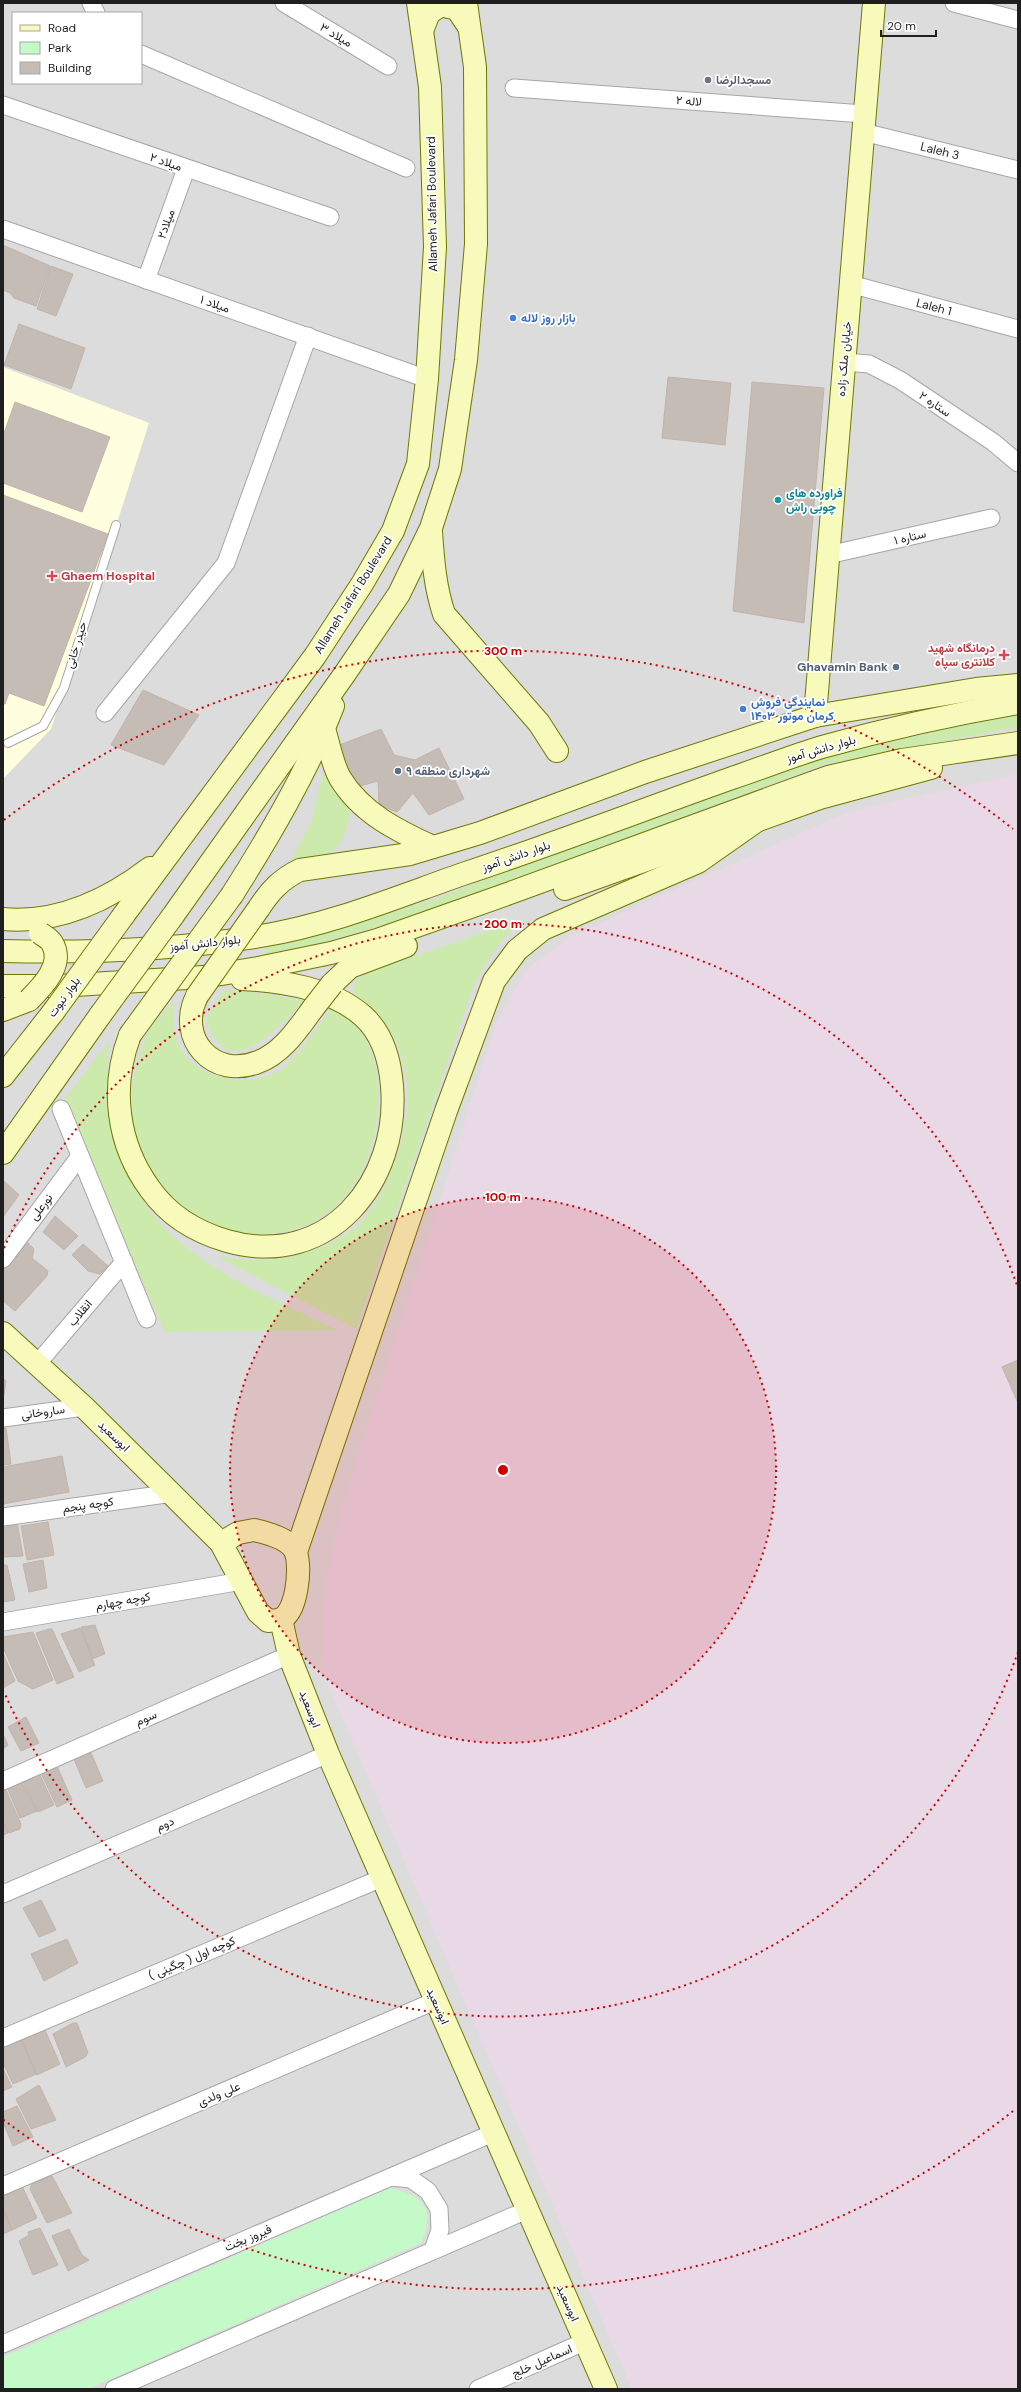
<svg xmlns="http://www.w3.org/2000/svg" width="1021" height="2392" viewBox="0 0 1021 2392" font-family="'DM Sans',Vazirmatn,sans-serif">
  <rect width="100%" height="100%" fill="#f0ede6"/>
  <path fill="#dddcdc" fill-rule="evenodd" d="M 3,3 L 1018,3 L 1018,2389 L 3,2389 ZM 13,13 L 141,13 L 141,83 L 13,83 Z"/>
  <path fill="#e9d8e6" d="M 1018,774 L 1018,2389 L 632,2389 L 321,1668 L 325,1588 L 340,1513 L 496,1024 L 526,970 L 571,936 L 850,811 Z"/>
  <path fill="#ffffe0" d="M 3,367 L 149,423 L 51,729 L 3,779 Z"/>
  <g fill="#cbeaac">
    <path d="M 1018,713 L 1018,727 L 825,764 L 435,910 L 317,944 L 266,954 L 266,943 L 367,919 L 433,900 L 649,816 L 828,755 Z"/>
    <path d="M 323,773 L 351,810 C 341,857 331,855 288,866 L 311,822 Z"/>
    <path d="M 526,918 C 498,942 488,957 472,990 L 356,1329 L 218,1257 C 232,1258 246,1260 260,1260 C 290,1260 327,1249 351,1231 C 382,1208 403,1150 407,1113 C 410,1090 406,1063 396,1042 C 387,1021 370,1007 353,993 L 354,984 L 363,974 Z"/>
    <path d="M 223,990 L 247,991 L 304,1001 C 276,1030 226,1088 206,1018 Z"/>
    <path d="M 174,1001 C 169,1045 186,1072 231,1079 C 246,1081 265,1079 279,1071 C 295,1061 320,1024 332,1008 C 369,1028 380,1064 378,1104 C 375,1166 343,1224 277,1233 C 265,1234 250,1235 239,1233 C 163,1214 117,1145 136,1068 C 139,1056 144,1038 151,1027 C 158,1018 167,1010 174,1001 Z"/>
    <path d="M 109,1042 C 108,1061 106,1081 109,1100 C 112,1113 117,1127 120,1141 C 124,1153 125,1167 131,1179 C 168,1260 262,1293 337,1330 L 165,1332 L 62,1102 Z"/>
  </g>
  <path fill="#c3fac7" d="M 390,2188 C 425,2196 435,2209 421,2243 L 88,2389 L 3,2389 L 3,2357 Z"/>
  <g fill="#c5bcb5" stroke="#c2b3a8">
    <path d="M 3,245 L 50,266 L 36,306 L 14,298 L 10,293 L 3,290 Z"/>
    <path d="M 51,266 L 73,274 L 56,316 L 37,309 Z"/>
    <path d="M 19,324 L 85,348 L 71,389 L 4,365 Z"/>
    <path d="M 668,377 L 731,383 L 725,445 L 662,438 Z"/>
    <path d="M 752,382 L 824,388 L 804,623 L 733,611 Z"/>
    <path d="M 15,402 L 110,437 L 82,512 L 3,483 L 3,436 Z"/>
    <path d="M 3,495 L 108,534 L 44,706 L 9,693 L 5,704 L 3,704 Z"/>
    <path d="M 143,690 L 199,715 L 164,765 L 111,745 Z"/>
    <path d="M 381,729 L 394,755 L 415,760 L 439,748 L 464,799 L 429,815 L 413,793 L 397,812 L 379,805 L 378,781 L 353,788 L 337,746 Z"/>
    <path d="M 3,1180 L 19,1195 L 3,1217 Z"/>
    <path d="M 55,1216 L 78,1236 L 64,1250 L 43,1232 Z"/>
    <path d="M 24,1239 L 34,1249 L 32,1258 L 48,1271 L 47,1276 L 15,1311 L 3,1301 L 3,1264 Z"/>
    <path d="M 83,1244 L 108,1266 L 100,1274 L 88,1271 L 72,1255 Z"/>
    <path d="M 1018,1360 L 1018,1403 L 1002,1367 Z"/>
    <path d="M 3,1378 L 6,1381 L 3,1400 Z"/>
    <path d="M 6,1428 L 11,1464 L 3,1465 L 3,1429 Z"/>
    <path d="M 62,1456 L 69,1492 L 3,1504 L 3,1467 Z"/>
    <path d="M 17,1522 L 23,1556 L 3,1557 L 3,1524 Z"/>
    <path d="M 48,1522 L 54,1555 L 27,1560 L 21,1526 Z"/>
    <path d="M 43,1560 L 47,1588 L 29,1592 L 23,1564 Z"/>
    <path d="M 3,1565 L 7,1565 L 15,1600 L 3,1602 Z"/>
    <path d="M 95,1625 L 105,1654 L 92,1659 L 95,1665 L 79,1672 L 61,1634 L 80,1628 L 92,1657 L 81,1627 Z"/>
    <path d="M 49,1629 L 52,1629 L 74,1677 L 57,1684 L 36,1633 Z"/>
    <path d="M 33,1632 L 53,1680 L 33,1689 L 18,1681 L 3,1647 L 3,1637 Z"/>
    <path d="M 3,1653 L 15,1681 L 3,1688 Z"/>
    <path d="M 26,1717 L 39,1743 L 21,1751 L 8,1727 Z"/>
    <path d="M 3,1734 L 8,1745 L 3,1749 Z"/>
    <path d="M 87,1752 L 91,1753 L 103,1781 L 86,1788 L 74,1759 Z"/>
    <path d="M 56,1764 L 72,1800 L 57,1807 L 40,1771 Z"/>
    <path d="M 38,1771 L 54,1805 L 38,1812 L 21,1778 Z"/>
    <path d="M 20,1779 L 37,1811 L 20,1818 L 6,1785 Z"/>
    <path d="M 5,1788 L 21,1824 L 20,1829 L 9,1833 L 3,1821 L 3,1789 Z"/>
    <path d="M 3,1822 L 8,1833 L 3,1835 Z"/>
    <path d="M 41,1900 L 56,1930 L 39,1937 L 23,1908 Z"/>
    <path d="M 67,1939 L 78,1963 L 44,1981 L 31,1954 Z"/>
    <path d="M 73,2023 L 77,2023 L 88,2053 L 85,2057 L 66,2067 L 53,2034 Z"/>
    <path d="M 44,2028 L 60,2064 L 37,2075 L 21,2038 Z"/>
    <path d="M 20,2038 L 36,2074 L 13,2084 L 3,2063 L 3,2044 Z"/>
    <path d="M 3,2069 L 12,2087 L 3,2091 Z"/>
    <path d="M 39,2085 L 56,2120 L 31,2129 L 16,2099 Z"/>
    <path d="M 17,2106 L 33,2137 L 13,2146 L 3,2122 L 3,2112 Z"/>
    <path d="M 52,2176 L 72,2213 L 47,2223 L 30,2189 L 32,2184 Z"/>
    <path d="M 20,2182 L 37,2218 L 12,2230 L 3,2208 L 3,2189 Z"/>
    <path d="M 3,2210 L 12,2230 L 3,2234 Z"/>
    <path d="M 40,2228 L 58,2265 L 33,2275 L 19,2241 L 29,2235 L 28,2232 Z"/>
    <path d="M 69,2229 L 82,2255 L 89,2260 L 68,2271 L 52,2236 Z"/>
  </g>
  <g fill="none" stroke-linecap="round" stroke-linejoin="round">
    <g stroke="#a6a6a6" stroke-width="10">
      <path id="lane" d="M 8,743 L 43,726 L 64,688 L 116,525"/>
    </g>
    <g stroke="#a6a6a6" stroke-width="19">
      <g id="street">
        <path d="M 91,3 L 96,13"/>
        <path d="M 284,3 L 388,66"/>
        <path d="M 954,3 L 1018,20"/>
        <path d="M 141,54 L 406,168"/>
        <path d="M 514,88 L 864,114"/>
        <path d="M 3,105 L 330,217"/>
        <path d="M 863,132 L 1018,170"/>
        <path d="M 3,229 L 427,379"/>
        <path d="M 146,280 L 186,169"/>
        <path d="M 850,284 L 1018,329"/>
        <path d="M 844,362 L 869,364 L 900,380 L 993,442 L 1018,463"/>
        <path d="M 828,555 L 991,518"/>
        <path d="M 105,713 L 226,563 L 308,336"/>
        <path d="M 61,1109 L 147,1319"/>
        <path d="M 3,1259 L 80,1156"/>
        <path d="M 37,1364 L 124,1262"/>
        <path d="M 3,1418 L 84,1407"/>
        <path d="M 3,1517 L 173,1493"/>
        <path d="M 3,1622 L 242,1581"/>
        <path d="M 3,1781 L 289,1655"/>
        <path d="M 3,1894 L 328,1754"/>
        <path d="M 3,2038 L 382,1878"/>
        <path d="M 391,2177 L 411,2179 L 428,2191 L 439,2209 L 440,2230 L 433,2250"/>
        <path d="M 3,2186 L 435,2001"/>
        <path d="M 3,2344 L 493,2133"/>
        <path d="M 114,2389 L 527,2210"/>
        <path d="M 478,2389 L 584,2342"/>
      </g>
    </g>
    <g stroke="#6d7805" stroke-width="24">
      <g id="secondary">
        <path d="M 422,31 L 429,13 L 441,5 L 457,9 L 469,27"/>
        <path d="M 431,532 C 433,560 435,587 444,614 L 539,723 L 557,751"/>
        <path d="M 815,716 L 874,3"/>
        <path d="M 324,729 C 329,744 332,764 340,778 C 361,813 398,831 433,847"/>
        <path d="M 565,889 L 820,798 L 931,768"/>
        <path d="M 232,895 C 270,835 307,772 333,706"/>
        <path d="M 259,908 C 270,891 281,879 300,870 L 410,854 L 480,833 L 645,772 L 815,716 L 976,689 L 1018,685"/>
        <path d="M 123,916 L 315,656 L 362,584 L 393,531 L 418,464 L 427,379 L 435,247 L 430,87 L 418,3"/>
        <path d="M 172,917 L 344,675 L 399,594 L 431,528 L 450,469 L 466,360 L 476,244 L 475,67 L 466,3"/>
        <path d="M 3,919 C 57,924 108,900 150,868"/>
        <path d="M 3,951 C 89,953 176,950 261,936 C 330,925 397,897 463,874 C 554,844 642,810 732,778 C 762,768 792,756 822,747 C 886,729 953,714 1018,703"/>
        <path d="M 332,984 L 350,967 L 406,946"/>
        <path d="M 3,986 L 59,986 L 203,977 L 258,968 L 331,953 L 377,940 L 510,893 L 828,777 L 902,760 L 1018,743"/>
        <path d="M 197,996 C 176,1038 213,1080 258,1062 C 283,1053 299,1027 314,1007"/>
        <path d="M 3,1010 L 29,1000"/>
        <path d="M 130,1035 C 110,1087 117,1144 150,1189 C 169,1216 196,1232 227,1241 C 329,1270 400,1181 392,1086 C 390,1060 383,1034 363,1016 C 331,988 283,981 242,979"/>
        <path d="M 3,1076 L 54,1011"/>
        <path d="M 3,1153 L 101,1014"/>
        <path d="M 3,1333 L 84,1407 L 221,1543"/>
        <path d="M 254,1530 C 267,1533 291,1539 296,1553 C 301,1569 297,1612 281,1619 C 278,1621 272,1620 268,1621 L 258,1612 L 221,1543 L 238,1533 Z"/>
        <path d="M 296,1552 L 446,1111 L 494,981 L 517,950 L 543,929 L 698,862 L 755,822"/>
        <path d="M 281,1619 L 289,1655 L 328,1754 L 606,2389"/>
      </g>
    </g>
    <use href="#lane" stroke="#fff" stroke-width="8"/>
    <use href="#street" stroke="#fff" stroke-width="17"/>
    <use href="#secondary" stroke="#f7faba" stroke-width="22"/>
    <g stroke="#6d7805" stroke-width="24" stroke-linecap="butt">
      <g id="secondary-bridge">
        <path d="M 197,996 L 259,908"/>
        <path d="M 29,1000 C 42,987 65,964 52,943 C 50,939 44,936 40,933"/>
        <path d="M 314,1007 L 332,984"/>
        <path d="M 54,1011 L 123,916"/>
        <path d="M 101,1014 L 172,917"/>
        <path d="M 130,1035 L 232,895"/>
      </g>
    </g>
    <use href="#secondary-bridge" stroke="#f7faba" stroke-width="22"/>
  </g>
  <circle cx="503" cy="1470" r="273" fill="#cf0002" fill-opacity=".12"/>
  <g fill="none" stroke="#cf0002" stroke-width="2" stroke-dasharray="2 4">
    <circle cx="503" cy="1470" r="273"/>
    <path d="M1018 1652A546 546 0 0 1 4 1692M4 1248A546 546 0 0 1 1018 1288"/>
    <path d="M1013 2111A819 819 0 0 1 4 2120M4 820A819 819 0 0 1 1013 829"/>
  </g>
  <circle fill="#6b7280" stroke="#fff" stroke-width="1.5" cx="708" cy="80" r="4"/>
  <g fill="#3f7fe0" stroke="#fff" stroke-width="1.5">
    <circle cx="513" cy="318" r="4"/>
    <circle cx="743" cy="709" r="4"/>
  </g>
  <circle fill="#0f9aa8" stroke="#fff" stroke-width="1.5" cx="778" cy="500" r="4"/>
  <g fill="#e0444e" stroke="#fff" stroke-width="1.5">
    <path d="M50 570h4v4h4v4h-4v4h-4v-4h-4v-4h4z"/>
    <path d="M1002 649h4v4h4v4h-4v4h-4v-4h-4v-4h4z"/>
  </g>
  <g fill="#5c6f8a" stroke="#fff" stroke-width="1.5">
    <circle cx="896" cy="667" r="4"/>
    <circle cx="398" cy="771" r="4"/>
  </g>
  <g text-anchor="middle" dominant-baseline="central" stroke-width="3.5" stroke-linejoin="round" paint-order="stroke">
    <g font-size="12" fill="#1f1f1f" stroke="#fff">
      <text transform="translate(336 35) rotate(31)">میلاد ۳</text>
      <text transform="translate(689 101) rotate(4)">لاله ۲</text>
      <text transform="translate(940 151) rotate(14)">Laleh 3</text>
      <text transform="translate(166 162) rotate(19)">میلاد ۲</text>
      <text transform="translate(432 204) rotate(-91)">Allameh Jafari Boulevard</text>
      <text transform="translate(166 224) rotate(-70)">میلاد۲</text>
      <text transform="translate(215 304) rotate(19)">میلاد ۱</text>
      <text transform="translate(934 307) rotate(15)">Laleh 1</text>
      <text transform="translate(844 359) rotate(-85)">خیابان ملک زاده</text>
      <text transform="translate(935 404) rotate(34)">ستاره ۲</text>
      <text transform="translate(910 537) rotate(-13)">ستاره ۱</text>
      <text transform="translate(353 595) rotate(-58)">Allameh Jafari Boulevard</text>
      <text transform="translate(76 645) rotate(-73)">حیدر خانی</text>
      <text transform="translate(821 749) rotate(-16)">بلوار دانش آموز</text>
      <text transform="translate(516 856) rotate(-19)">بلوار دانش آموز</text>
      <text transform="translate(205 943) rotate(-6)">بلوار دانش آموز</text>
      <text transform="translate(64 997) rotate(-54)">بلوار نبوت</text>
      <text transform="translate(41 1207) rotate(-53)">نورعلی</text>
      <text transform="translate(80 1313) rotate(-50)">انقلاب</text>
      <text transform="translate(43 1412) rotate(-8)">ساروخانی</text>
      <text transform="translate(114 1436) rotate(44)">ابوسعید</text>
      <text transform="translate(88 1505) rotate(-8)">کوچه پنجم</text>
      <text transform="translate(123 1601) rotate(-10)">کوچه چهارم</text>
      <text transform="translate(310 1709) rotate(69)">ابوسعید</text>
      <text transform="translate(146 1718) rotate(-24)">سوم</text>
      <text transform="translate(165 1824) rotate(-23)">دوم</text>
      <text transform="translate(192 1958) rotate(-23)">کوچه اول ( چگینی )</text>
      <text transform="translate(438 2006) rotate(66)">ابوسعید</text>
      <text transform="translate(219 2094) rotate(-23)">علی ولدی</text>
      <text transform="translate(248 2238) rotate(-23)">فیروز بخت</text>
      <text transform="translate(568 2303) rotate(66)">ابوسعید</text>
      <text transform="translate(542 2361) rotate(-24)">اسماعیل خلج</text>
    </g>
    <g font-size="12" font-weight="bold" fill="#5b616d" stroke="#fff" text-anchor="start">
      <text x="716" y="80">مسجدالرضا</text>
    </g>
    <g font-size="12" font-weight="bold" fill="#366cbe" stroke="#fff" text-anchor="start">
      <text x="521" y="318">بازار روز لاله</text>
      <text x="751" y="702">نمایندگی فروش<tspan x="751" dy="14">۱۴۰۳ کرمان موتور</tspan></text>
    </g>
    <g font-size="12" font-weight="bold" fill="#0d838f" stroke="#fff" text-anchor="start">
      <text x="786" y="493">فراورده های<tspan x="786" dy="14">چوبی راش</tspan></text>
    </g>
    <g font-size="12" font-weight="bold" fill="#be3a42" stroke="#fff" text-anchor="start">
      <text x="61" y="576">Ghaem Hospital</text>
      <text x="995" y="648" text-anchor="end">درمانگاه شهید<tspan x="995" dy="14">کلانتری سپاه</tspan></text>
    </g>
    <g font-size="12" font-weight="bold" fill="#4e5e75" stroke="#fff" text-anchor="end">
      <text x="888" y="667">Ghavamin Bank</text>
      <text x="406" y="771" text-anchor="start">شهرداری منطقه ۹</text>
    </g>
  </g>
  <circle cx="503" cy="1470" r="6" fill="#cf0002" stroke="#fff" stroke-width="2"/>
  <g font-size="12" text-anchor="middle" font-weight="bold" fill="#cf0002" stroke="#fff" stroke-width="3.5" stroke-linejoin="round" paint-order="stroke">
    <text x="503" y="655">300 m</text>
    <text x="503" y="928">200 m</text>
    <text x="503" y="1201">100 m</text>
  </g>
  <rect width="1021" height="2392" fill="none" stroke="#1f1f1f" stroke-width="8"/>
  <rect x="12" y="12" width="130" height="72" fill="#ffffff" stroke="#a5a5a5"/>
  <rect x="20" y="25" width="20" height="6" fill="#f7faba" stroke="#a5a5a5"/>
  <text x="48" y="32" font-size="12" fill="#1f1f1f">Road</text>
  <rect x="20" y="42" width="20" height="12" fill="#c3fac7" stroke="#a5a5a5"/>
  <text x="48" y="52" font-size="12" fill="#1f1f1f">Park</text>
  <rect x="20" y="62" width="20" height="12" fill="#c5bcb5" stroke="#a5a5a5"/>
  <text x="48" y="72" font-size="12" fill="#1f1f1f">Building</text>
  <path d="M881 30v6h55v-6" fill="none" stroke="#1f1f1f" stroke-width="2"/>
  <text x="887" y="30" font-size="12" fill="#1f1f1f" stroke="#ffffff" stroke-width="3" paint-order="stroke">20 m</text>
</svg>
